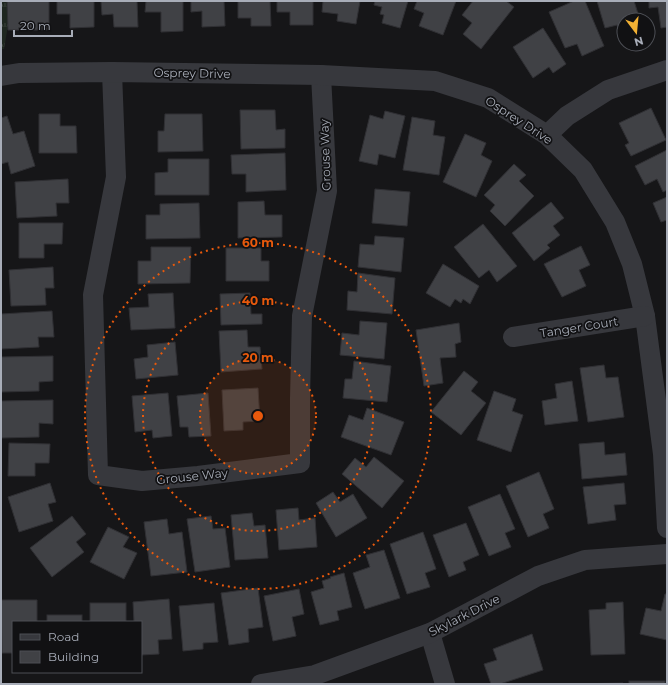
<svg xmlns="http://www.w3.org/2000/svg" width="668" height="685" viewBox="0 0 668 685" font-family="Montserrat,sans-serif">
  <defs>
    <pattern id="park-tufts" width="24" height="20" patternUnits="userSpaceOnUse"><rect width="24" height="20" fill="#1e261f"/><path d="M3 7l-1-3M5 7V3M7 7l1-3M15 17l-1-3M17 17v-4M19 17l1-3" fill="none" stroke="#3c433d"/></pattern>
  </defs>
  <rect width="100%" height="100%" fill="#161618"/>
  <path fill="url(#park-tufts)" d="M 1,1 L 12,1 L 4,49 L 1,49 Z"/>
  <g fill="#404145" stroke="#303034">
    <path d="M 7,1 L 49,1 L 49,30 L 8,30 Z"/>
    <path d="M 57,1 L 94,1 L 94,27 L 70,28 L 70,14 L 57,14 Z"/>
    <path d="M 101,1 L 137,1 L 138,27 L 114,27 L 113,14 L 102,15 Z"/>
    <path d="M 146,1 L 183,1 L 183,31 L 161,32 L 161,12 L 145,12 Z"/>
    <path d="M 191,1 L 224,1 L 225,26 L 202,27 L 202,11 L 191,12 Z"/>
    <path d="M 238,1 L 270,1 L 271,26 L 251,26 L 251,18 L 238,18 Z"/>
    <path d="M 277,1 L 313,1 L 313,25 L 290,25 L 290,12 L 277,12 Z"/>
    <path d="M 323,1 L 360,1 L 356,24 L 337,21 L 338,14 L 322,12 Z"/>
    <path d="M 375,1 L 408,1 L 400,28 L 382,23 L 384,15 L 380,14 L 382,7 L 374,5 Z"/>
    <path d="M 417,1 L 456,1 L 443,35 L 419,26 L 424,13 L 414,9 Z"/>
    <path d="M 473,1 L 506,1 L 514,7 L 481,49 L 463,34 L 472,23 L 462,15 Z"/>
    <path d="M 574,1 L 585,1 L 604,46 L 582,56 L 577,44 L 565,48 L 549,12 Z"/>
    <path d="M 597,1 L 634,1 L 640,20 L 624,20 L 624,36 L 620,37 L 617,25 L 605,28 Z"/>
    <path d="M 649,1 L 667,1 L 667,27 L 661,28 L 658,7 L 649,8 Z"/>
    <path d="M 543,28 L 566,64 L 553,73 L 549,67 L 533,78 L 513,47 Z"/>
    <path d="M 651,108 L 666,140 L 631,156 L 625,145 L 629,143 L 619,123 Z"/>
    <path d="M 240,110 L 275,110 L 276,130 L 285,129 L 285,148 L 241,149 Z"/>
    <path d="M 385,111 L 405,116 L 395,158 L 379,154 L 377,165 L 359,161 L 370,115 L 383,119 Z"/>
    <path d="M 39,114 L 60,114 L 60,126 L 76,126 L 77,153 L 39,153 Z"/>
    <path d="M 165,114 L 202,114 L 203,151 L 158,152 L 158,131 L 164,131 Z"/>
    <path d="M 7,116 L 13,134 L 24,131 L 35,166 L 11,174 L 8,162 L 1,164 L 1,118 Z"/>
    <path d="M 412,117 L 435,121 L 433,135 L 445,137 L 439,175 L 403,170 Z"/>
    <path d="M 465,134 L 486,143 L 481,155 L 492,161 L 476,197 L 443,182 Z"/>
    <path d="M 667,150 L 667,190 L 663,192 L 657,179 L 645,185 L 635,166 Z"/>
    <path d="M 285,153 L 286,190 L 246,192 L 246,174 L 232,174 L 231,155 Z"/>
    <path d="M 168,159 L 209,159 L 209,195 L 155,195 L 155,173 L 168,172 Z"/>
    <path d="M 514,164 L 526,175 L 519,181 L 534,196 L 505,226 L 490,211 L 495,205 L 484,195 Z"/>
    <path d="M 68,179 L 69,203 L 56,203 L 57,216 L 17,218 L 15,182 Z"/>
    <path d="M 375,189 L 410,192 L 407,226 L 372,223 Z"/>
    <path d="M 667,197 L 667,220 L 661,222 L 653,203 Z"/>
    <path d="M 264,201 L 265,215 L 282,215 L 282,237 L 238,238 L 238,202 Z"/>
    <path d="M 551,202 L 564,218 L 553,226 L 560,235 L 547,245 L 550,248 L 534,261 L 512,233 Z"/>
    <path d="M 199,203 L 200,238 L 146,239 L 146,215 L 160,215 L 160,204 Z"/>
    <path d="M 19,223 L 63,223 L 62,244 L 44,244 L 44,258 L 19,258 Z"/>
    <path d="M 483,224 L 517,266 L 497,282 L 489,270 L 479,278 L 454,247 Z"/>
    <path d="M 375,236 L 404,238 L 401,272 L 358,267 L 360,244 L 374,245 Z"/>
    <path d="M 581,246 L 590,265 L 579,270 L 586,286 L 562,297 L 544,264 Z"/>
    <path d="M 151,247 L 191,247 L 190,283 L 138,284 L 138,261 L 151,261 Z"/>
    <path d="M 226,248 L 261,248 L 261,261 L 269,261 L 269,281 L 226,281 Z"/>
    <path d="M 443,264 L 479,286 L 470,304 L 463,299 L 461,303 L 455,299 L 450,307 L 426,293 Z"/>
    <path d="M 53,267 L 54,288 L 45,288 L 46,305 L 11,306 L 9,270 Z"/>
    <path d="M 358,273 L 395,278 L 392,314 L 347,310 L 348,291 L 357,292 Z"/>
    <path d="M 173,293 L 175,328 L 131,330 L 129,308 L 149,307 L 148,294 Z"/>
    <path d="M 250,293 L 251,314 L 262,314 L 262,324 L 221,325 L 220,294 Z"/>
    <path d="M 52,311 L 54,337 L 38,337 L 39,347 L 1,349 L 1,314 Z"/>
    <path d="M 360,321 L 387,323 L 384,359 L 340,355 L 342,333 L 359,335 Z"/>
    <path d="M 459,323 L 461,342 L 455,344 L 456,357 L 440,358 L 443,383 L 424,386 L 416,330 Z"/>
    <path d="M 247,330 L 248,347 L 260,347 L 262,369 L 221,372 L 219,331 Z"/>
    <path d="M 175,342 L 178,375 L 136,379 L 134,359 L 148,357 L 147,345 Z"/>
    <path d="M 53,356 L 53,381 L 39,382 L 39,391 L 1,392 L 1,357 Z"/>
    <path d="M 354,361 L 391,366 L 387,402 L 343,398 L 345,379 L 352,379 Z"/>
    <path d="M 604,365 L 606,378 L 618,377 L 624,417 L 588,422 L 580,368 Z"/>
    <path d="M 464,371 L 478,382 L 471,391 L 486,403 L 461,435 L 431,412 Z"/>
    <path d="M 572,381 L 578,421 L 545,425 L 542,401 L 557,398 L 555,384 Z"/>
    <path d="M 258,388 L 260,421 L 243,422 L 243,430 L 224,431 L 222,390 Z"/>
    <path d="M 494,391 L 516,399 L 512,411 L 523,415 L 511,452 L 477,440 Z"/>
    <path d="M 168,393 L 172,436 L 153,438 L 152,430 L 135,432 L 132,396 Z"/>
    <path d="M 208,393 L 211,436 L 189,437 L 188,427 L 180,427 L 177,396 Z"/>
    <path d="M 53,400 L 53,424 L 39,423 L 39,437 L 1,438 L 1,401 Z"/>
    <path d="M 367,408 L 404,422 L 391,455 L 341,437 L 349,415 L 363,420 Z"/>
    <path d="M 604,442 L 605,455 L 625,453 L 627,475 L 582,479 L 579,444 Z"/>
    <path d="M 9,443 L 50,444 L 49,463 L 35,463 L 35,476 L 8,476 Z"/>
    <path d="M 374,457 L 404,481 L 382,508 L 342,474 L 355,458 L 366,467 Z"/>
    <path d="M 539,472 L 554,509 L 543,514 L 549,528 L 528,537 L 506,486 Z"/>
    <path d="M 50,483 L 56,502 L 48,504 L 53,521 L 19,532 L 8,497 Z"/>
    <path d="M 624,483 L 626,504 L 614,505 L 616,520 L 588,524 L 583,487 Z"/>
    <path d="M 333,492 L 340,502 L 353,494 L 367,518 L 336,537 L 316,503 Z"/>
    <path d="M 500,494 L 515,529 L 505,533 L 511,547 L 489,556 L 468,507 Z"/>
    <path d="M 298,508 L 299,520 L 315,518 L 317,547 L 279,550 L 276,510 Z"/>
    <path d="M 252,513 L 254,526 L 265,525 L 268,558 L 235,560 L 231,515 Z"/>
    <path d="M 72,516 L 86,534 L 76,542 L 84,552 L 52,577 L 30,548 Z"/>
    <path d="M 211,516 L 213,529 L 225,528 L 230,567 L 195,572 L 187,519 Z"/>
    <path d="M 167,519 L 169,534 L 182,532 L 187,572 L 151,576 L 144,522 Z"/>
    <path d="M 466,523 L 479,555 L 463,562 L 466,570 L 449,577 L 433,535 Z"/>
    <path d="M 108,527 L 129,537 L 123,547 L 137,553 L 124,579 L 90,562 Z"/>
    <path d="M 423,532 L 436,569 L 425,573 L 430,587 L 407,594 L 390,544 Z"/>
    <path d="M 384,550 L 400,598 L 365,609 L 353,573 L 370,567 L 366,555 Z"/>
    <path d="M 344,573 L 352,607 L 337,611 L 339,620 L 320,625 L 311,592 L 324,588 L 322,581 L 331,578 L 330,577 Z"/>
    <path d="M 258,588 L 263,627 L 248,629 L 249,642 L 229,645 L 221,593 Z"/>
    <path d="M 299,589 L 304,614 L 292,617 L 296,636 L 273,641 L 264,596 Z"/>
    <path d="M 665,594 L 667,594 L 667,640 L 640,634 L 646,608 L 661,611 Z"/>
    <path d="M 169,599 L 172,639 L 158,640 L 159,654 L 141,655 L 141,622 L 134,622 L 133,602 Z"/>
    <path d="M 1,600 L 37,600 L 37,622 L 13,622 L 13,653 L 2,653 Z"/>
    <path d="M 623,602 L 625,654 L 591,655 L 589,610 L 606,609 L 606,603 Z"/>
    <rect x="90" y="603" width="36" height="19"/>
    <path d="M 214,603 L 218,642 L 203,643 L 203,649 L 183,651 L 179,606 Z"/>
    <rect x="47" y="615" width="35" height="7"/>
    <path d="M 532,634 L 543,670 L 500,684 L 491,684 L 484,664 L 497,660 L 493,649 Z"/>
    <rect x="629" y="681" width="36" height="3"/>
    <path d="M 623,683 L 623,684 L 569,684 Z"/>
  </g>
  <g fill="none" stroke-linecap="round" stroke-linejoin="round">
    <g stroke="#37383d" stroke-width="20">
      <path d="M 112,72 L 116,177 L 93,295 L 98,475 L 142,481 L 198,476 L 300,463 L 300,398 L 302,316 L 327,191 L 321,75"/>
      <path d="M 1,76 L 19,73 L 112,72 L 321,75 L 435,81 L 488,98 L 547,135 L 583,170 L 615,222 L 632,264 L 645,316 L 663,454 L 667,528"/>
      <path d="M 547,135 L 567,116 L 608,90 L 667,70"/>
      <path d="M 513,337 L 645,316"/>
      <path d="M 430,633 L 445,684"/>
      <path d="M 261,684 L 315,675 L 430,633 L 538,576 L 585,560 L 667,554"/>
    </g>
  </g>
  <circle cx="258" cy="416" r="58" fill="#e8590c" fill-opacity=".12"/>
  <g fill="none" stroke="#e8590c" stroke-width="2" stroke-dasharray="2 4">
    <circle cx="258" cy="416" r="58"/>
    <circle cx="258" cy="416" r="115"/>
    <circle cx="258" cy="416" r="173"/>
  </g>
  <g text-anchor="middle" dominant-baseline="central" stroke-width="3.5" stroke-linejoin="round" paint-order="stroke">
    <g font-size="12" fill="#a8adb8" stroke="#111113">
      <text transform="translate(192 73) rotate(1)">Osprey Drive</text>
      <text transform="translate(519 120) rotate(33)">Osprey Drive</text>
      <text transform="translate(325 155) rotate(-92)">Grouse Way</text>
      <text transform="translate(579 327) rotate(-9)">Tanger Court</text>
      <text transform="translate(192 476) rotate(-6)">Grouse Way</text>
      <text transform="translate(464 615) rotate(-27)">Skylark Drive</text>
    </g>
  </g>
  <circle cx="258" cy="416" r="6" fill="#e8590c" stroke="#111113" stroke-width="2"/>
  <g font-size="12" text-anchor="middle" font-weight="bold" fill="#e8590c" stroke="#111113" stroke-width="3.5" stroke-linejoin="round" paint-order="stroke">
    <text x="258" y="247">60 m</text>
    <text x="258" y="305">40 m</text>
    <text x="258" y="362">20 m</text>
  </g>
  <rect width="668" height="685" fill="none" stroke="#a8adb8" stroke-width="4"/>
  <rect x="12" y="621" width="130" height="52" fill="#111113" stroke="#4d4f55"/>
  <rect x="20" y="634" width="20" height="6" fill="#37383d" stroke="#4d4f55"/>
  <text x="48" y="641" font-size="12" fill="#a8adb8">Road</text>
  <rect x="20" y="651" width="20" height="12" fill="#404145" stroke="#4d4f55"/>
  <text x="48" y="661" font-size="12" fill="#a8adb8">Building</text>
  <g transform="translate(636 32) rotate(164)"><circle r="19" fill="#111113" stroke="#4d4f55"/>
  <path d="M0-3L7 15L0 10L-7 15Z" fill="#f2b134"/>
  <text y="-6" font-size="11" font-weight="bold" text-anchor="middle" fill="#a8adb8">N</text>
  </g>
  <path d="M14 30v6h58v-6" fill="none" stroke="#a8adb8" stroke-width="2"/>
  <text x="20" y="30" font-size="12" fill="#a8adb8" stroke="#111113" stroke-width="3" paint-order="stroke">20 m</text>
</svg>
